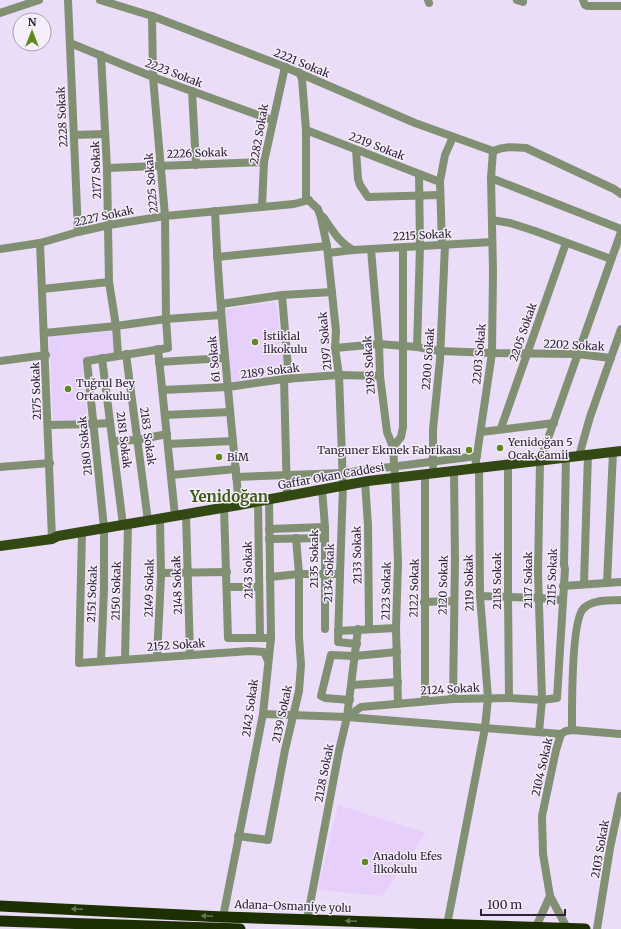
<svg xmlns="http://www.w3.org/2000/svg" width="621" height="929" viewBox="0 0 621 929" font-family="Merriweather,serif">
  <rect width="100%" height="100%" fill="#ebddf8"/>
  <g fill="#e6cffb">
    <path d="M 276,302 L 285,375 L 231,383 L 225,309 Z"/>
    <path d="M 114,331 L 116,353 L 84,359 L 87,419 L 53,421 L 49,337 Z"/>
    <path d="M 338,805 L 426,833 L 382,896 L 318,890 Z"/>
  </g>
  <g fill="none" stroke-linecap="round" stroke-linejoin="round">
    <g stroke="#818f73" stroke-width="8">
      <path d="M 68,0 L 78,232"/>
      <path d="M 100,0 L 152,16 L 285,67 L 415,123 L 493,151"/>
      <path d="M 428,0 L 429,3"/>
      <path d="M 517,0 L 523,2"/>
      <path d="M 583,0 L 585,5 L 587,6 L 621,6"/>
      <path d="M 0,13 L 39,0"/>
      <path d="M 70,43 L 153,77 L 272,120"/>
      <path d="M 101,55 L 107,168 L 109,282 L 116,326 L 118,355"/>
      <path d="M 299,72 L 302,79 L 306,130 L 306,198 L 318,209 L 321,218 L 327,246 L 336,331 L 335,348 L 339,375 L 343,485 L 340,574 L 338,642 L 357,644"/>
      <path d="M 192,91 L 196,165"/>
      <path d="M 306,130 L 440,182"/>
      <path d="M 74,135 L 105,134"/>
      <path d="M 356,150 L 358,179 L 360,185 L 368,197 L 440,195"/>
      <path d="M 493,151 C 505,146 514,147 526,148 L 614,189 L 621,194"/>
      <path d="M 107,168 L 264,162"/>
      <path d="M 491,178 L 621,229"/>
      <path d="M 262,207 L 264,162 L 285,67"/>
      <path d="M 215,211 C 219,309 230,407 239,505"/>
      <path d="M 323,217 C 332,229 339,243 353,250"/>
      <path d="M 492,220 L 510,223 L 535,231 L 611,259"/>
      <path d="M 40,243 L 52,539"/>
      <path d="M 442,245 L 440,181 L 445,155 L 453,137"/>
      <path d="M 0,249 L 40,243 L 78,232 L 109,225 L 165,216 L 294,204 L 309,200"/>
      <path d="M 371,249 L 379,344 L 380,376 L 387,432 L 393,447 L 395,478 L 398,563 L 396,628 L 398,704"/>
      <path d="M 328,253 L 353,250 L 492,242"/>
      <path d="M 217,257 L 327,246"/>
      <path d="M 42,289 L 109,282"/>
      <path d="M 282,295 L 289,379"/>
      <path d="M 221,304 L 282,295 L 332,292"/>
      <path d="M 44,333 L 116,326 L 166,319 L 221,315"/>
      <path d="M 417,347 L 420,247 L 419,174"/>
      <path d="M 335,348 L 379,344 L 417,347 L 440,351 L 492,353 L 577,354 L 611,358"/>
      <path d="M 158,349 L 175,516"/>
      <path d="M 126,354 L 148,521"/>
      <path d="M 102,358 L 123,525"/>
      <path d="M 0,361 L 46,355"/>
      <path d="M 159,362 L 225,358"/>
      <path d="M 284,379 L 287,496"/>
      <path d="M 162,390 L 228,387 L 284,379 L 339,375 L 380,376"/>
      <path d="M 165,415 L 230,412"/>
      <path d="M 49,425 L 94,424 L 110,423"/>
      <path d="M 501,428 L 566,243"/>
      <path d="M 481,432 L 554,423"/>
      <path d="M 113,441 L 137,440 L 167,434"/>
      <path d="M 168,444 L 233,441"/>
      <path d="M 393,447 L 401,437 L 403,427 L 403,248"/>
      <path d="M 579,456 L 590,417 L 621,329"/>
      <path d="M 508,464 L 508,596 L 509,698"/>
      <path d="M 433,466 L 433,429 L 440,360 L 445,245"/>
      <path d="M 0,467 L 50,463"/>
      <path d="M 475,468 L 492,353 L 493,271 L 491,178 L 493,151"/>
      <path d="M 425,474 L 425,701"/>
      <path d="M 171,475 L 236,469"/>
      <path d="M 236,477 L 343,473 L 477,456"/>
      <path d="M 365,482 L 368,525 L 369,628"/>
      <path d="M 322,489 L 325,527 L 325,629"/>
      <path d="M 258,501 L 260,638"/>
      <path d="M 224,507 L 228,638 L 271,638"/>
      <path d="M 186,514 L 190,655"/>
      <path d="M 269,529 L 325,527"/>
      <path d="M 82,532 L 79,663 L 250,651 L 264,652 L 268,661"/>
      <path d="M 269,539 L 325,538"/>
      <path d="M 161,573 L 227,572"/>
      <path d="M 270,577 L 299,574 L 340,574"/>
      <path d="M 607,583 L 613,452"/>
      <path d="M 584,584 L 588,454"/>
      <path d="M 563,586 L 621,582"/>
      <path d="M 227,587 L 259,587"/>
      <path d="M 480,596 L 539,598 L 562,600"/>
      <path d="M 424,602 L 454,601"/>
      <path d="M 338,631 L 396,628"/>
      <path d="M 157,657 L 161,576 L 160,519"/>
      <path d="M 125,659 L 128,524"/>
      <path d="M 101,661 L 104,589 L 104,528 L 87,361 L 168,348 L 166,319 L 165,216 L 153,77 L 152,16"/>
      <path d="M 352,685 L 398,682"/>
      <path d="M 453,699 L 455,560 L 454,471"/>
      <path d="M 350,700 L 325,698 L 321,696 L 331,655 L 355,656 L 397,652"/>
      <path d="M 263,714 L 347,717 L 561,734"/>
      <path d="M 347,717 L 361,707 L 453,699 L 509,698 L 542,700 L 557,698 L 565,569 L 564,565 L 566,457"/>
      <path d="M 572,730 C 572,708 571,623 583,609 C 592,599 609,601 621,600"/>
      <path d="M 539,732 L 542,700 L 538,572 L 540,461 L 621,232"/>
      <path d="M 238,836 L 268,840 L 285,750 L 299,691 L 301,665 L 299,637 L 299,574 L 296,538"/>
      <path d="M 550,896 L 567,928"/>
      <path d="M 223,917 L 263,714 L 271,638 L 269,499"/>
      <path d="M 307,920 L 339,751 L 347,717 L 358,629"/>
      <path d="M 447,925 L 485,728 L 488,698 L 480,596 L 479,468"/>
      <path d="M 536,927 L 550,896 L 543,854 L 542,816 L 556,750 L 561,734 L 566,731 L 572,730 L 621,734"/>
      <path d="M 597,929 L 610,848 L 621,796"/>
    </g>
    <path stroke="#324914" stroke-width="10" d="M 0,546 L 52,539 L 58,536 L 239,505 L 368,481 L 621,451"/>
    <g stroke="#1c2f00" stroke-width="11">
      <path d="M 0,906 L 223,917 L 585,929"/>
      <path d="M 0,921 L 240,929"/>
    </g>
  </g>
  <defs><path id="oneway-solid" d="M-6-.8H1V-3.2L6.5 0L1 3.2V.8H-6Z"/></defs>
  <g fill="#687258">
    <use href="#oneway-solid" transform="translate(77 909) rotate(-177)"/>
    <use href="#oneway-solid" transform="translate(207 916) rotate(-177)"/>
    <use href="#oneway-solid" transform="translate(351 921) rotate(-178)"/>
  </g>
  <g fill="#5e8a1a" stroke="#f5eefb" stroke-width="1.5">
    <circle cx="255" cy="342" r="4"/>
    <circle cx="68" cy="389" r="4"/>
    <circle cx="500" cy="448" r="4"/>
    <circle cx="469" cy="450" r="4"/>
    <circle cx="219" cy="457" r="4"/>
    <circle cx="365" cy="862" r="4"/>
  </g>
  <g text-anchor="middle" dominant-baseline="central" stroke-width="3" stroke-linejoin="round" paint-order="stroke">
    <g font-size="11" fill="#2f213a" stroke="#f5eefb">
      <text transform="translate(302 63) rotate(22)">2221 Sokak</text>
      <text transform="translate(174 73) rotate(21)">2223 Sokak</text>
      <text transform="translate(62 117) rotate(-93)">2228 Sokak</text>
      <text transform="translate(259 134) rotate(-80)">2282 Sokak</text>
      <text transform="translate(377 146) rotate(21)">2219 Sokak</text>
      <text transform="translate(197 153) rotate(-2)">2226 Sokak</text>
      <text transform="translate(96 170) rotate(-92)">2177 Sokak</text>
      <text transform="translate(151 183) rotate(-95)">2225 Sokak</text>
      <text transform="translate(104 216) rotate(-12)">2227 Sokak</text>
      <text transform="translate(422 235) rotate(-3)">2215 Sokak</text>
      <text transform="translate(523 332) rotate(-71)">2205 Sokak</text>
      <text transform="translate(325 341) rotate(-95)">2197 Sokak</text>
      <text transform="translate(574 345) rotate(3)">2202 Sokak</text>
      <text transform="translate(479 354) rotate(-85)">2203 Sokak</text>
      <text transform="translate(214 359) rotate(-95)">61 Sokak</text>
      <text transform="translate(428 359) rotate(-86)">2200 Sokak</text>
      <text transform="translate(369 365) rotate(-94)">2198 Sokak</text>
      <text transform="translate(270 371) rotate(-7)">2189 Sokak</text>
      <text transform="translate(36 391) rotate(-92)">2175 Sokak</text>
      <text transform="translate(148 436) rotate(82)">2183 Sokak</text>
      <text transform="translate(124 440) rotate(83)">2181 Sokak</text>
      <text transform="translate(85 446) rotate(-96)">2180 Sokak</text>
      <text transform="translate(331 476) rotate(-10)">Gaffar Okan Caddesi</text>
      <text transform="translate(357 555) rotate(-91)">2133 Sokak</text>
      <text transform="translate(314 559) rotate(-90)">2135 Sokak</text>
      <text transform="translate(248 570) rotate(-91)">2143 Sokak</text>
      <text transform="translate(329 573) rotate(-88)">2134 Sokak</text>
      <text transform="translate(552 577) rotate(-88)">2115 Sokak</text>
      <text transform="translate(528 580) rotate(-90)">2117 Sokak</text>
      <text transform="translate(497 581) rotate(-90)">2118 Sokak</text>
      <text transform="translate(469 583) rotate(-91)">2119 Sokak</text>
      <text transform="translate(177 585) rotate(-92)">2148 Sokak</text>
      <text transform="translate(443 585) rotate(-89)">2120 Sokak</text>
      <text transform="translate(149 588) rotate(-89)">2149 Sokak</text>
      <text transform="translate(414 588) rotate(-89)">2122 Sokak</text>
      <text transform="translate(116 591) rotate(-89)">2150 Sokak</text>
      <text transform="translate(386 591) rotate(-89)">2123 Sokak</text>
      <text transform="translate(92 594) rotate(-88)">2151 Sokak</text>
      <text transform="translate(176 645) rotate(-4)">2152 Sokak</text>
      <text transform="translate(450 689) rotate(-3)">2124 Sokak</text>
      <text transform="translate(250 708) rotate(-82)">2142 Sokak</text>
      <text transform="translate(282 714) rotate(-78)">2139 Sokak</text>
      <text transform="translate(542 767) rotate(-77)">2104 Sokak</text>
      <text transform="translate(324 773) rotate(-79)">2128 Sokak</text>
      <text transform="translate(600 849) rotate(-80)">2103 Sokak</text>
      <text transform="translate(293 906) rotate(2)">Adana-Osmaniye yolu</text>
    </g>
    <g font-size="11" fill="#2f213a" stroke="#f5eefb" text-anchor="start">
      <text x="263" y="336">İstiklal<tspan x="263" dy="13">İlkokulu</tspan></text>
      <text x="76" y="383">Tuğrul Bey<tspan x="76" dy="13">Ortaokulu</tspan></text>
      <text x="508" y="442">Yenidoğan 5<tspan x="508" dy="13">Ocak Camii</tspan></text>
      <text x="461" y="450" text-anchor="end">Tanguner Ekmek Fabrikası</text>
      <text x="227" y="457">BiM</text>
      <text x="373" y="856">Anadolu Efes<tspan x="373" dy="13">İlkokulu</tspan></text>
    </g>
    <g font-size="15" font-weight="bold" fill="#3e5a16" stroke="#f5eefb">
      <text x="229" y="496">Yenidoğan</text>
    </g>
  </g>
  <g transform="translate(32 32)"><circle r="19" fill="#f5eefb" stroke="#a69cae"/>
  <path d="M0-3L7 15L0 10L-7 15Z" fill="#5e8a1a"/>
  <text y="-6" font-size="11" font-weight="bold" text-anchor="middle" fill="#2f213a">N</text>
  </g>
  <path d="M481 909v6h84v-6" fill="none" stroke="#2f213a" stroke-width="2"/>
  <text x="487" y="909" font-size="12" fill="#2f213a" stroke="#f5eefb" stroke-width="3" paint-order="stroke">100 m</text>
</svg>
